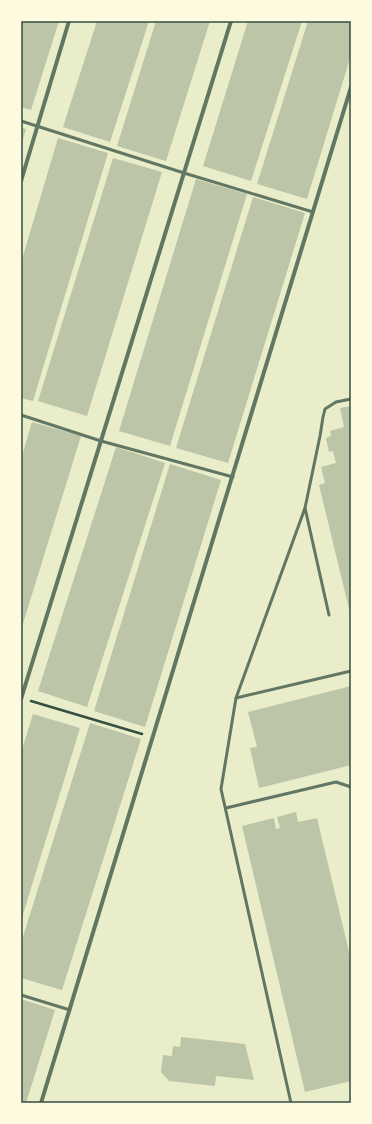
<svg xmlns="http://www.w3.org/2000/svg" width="372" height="1124" viewBox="0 0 372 1124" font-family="'Zilla Slab',serif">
  <rect width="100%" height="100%" fill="#e9edc9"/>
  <g fill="#bcc5a7">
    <path d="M 21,21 L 59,21 L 31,110 L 21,107 Z"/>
    <path d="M 97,21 L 149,21 L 110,142 L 63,127 Z"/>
    <path d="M 156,21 L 210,21 L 166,161 L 117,146 Z"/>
    <path d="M 248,21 L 302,21 L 251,181 L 203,166 Z"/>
    <path d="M 308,21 L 351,21 L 351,55 L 307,199 L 257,184 Z"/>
    <path d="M 21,128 L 26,129 L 21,146 Z"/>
    <path d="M 58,138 L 108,153 L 33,401 L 21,398 L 21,263 Z"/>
    <path d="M 113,158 L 162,172 L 87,416 L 38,401 Z"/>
    <path d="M 196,179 L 247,194 L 170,446 L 119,431 Z"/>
    <path d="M 253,197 L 305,213 L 228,463 L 176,448 Z"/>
    <path d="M 351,406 L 351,613 L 350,613 L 319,485 L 325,483 L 321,467 L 336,463 L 333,451 L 329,452 L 326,438 L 331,436 L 330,431 L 344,427 L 340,408 Z"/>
    <path d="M 32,422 L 81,436 L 21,630 L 21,459 Z"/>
    <path d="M 116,447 L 165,463 L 87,707 L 38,691 Z"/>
    <path d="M 170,464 L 221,480 L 145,727 L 94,711 Z"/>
    <path d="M 351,686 L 351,765 L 259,788 L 250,748 L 257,747 L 248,712 Z"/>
    <path d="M 33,714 L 80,728 L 21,921 L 21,753 Z"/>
    <path d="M 90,723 L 141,739 L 62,990 L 21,978 L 21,943 Z"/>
    <path d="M 296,812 L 298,822 L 317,818 L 351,960 L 351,1081 L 305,1092 L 242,826 L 274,818 L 276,829 L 280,828 L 277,817 Z"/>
    <path d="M 21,999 L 55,1010 L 26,1103 L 21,1103 Z"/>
    <path d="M 181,1037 L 245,1044 L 254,1080 L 216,1076 L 215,1086 L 169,1081 L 161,1072 L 163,1055 L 172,1056 L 173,1046 L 180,1047 Z"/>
  </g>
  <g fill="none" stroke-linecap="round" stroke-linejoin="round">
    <path stroke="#344e41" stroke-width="2.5" d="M 31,701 L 142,734"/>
    <g stroke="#617663" stroke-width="3">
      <path d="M 21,121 L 184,173 L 313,212"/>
      <path d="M 21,415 L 101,441 L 233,477"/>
      <path d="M 305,508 L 320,436 L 323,417 L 325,409 L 336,402 L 351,399"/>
      <path d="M 236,698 L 351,671"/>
      <path d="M 226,808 L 336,782 L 351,787"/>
      <path d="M 21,995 L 70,1010"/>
      <path d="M 291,1103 L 221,789 L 236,698 L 305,508 L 329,615"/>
    </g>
    <g stroke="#617663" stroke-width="4">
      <path d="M 21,181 L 69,21"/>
      <path d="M 21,699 L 231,21"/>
      <path d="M 41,1103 L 351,87"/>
    </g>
  </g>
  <rect width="372" height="1124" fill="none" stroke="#fefae0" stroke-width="44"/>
  <rect x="22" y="22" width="328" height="1080" fill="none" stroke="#344e41" stroke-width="1.5"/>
</svg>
